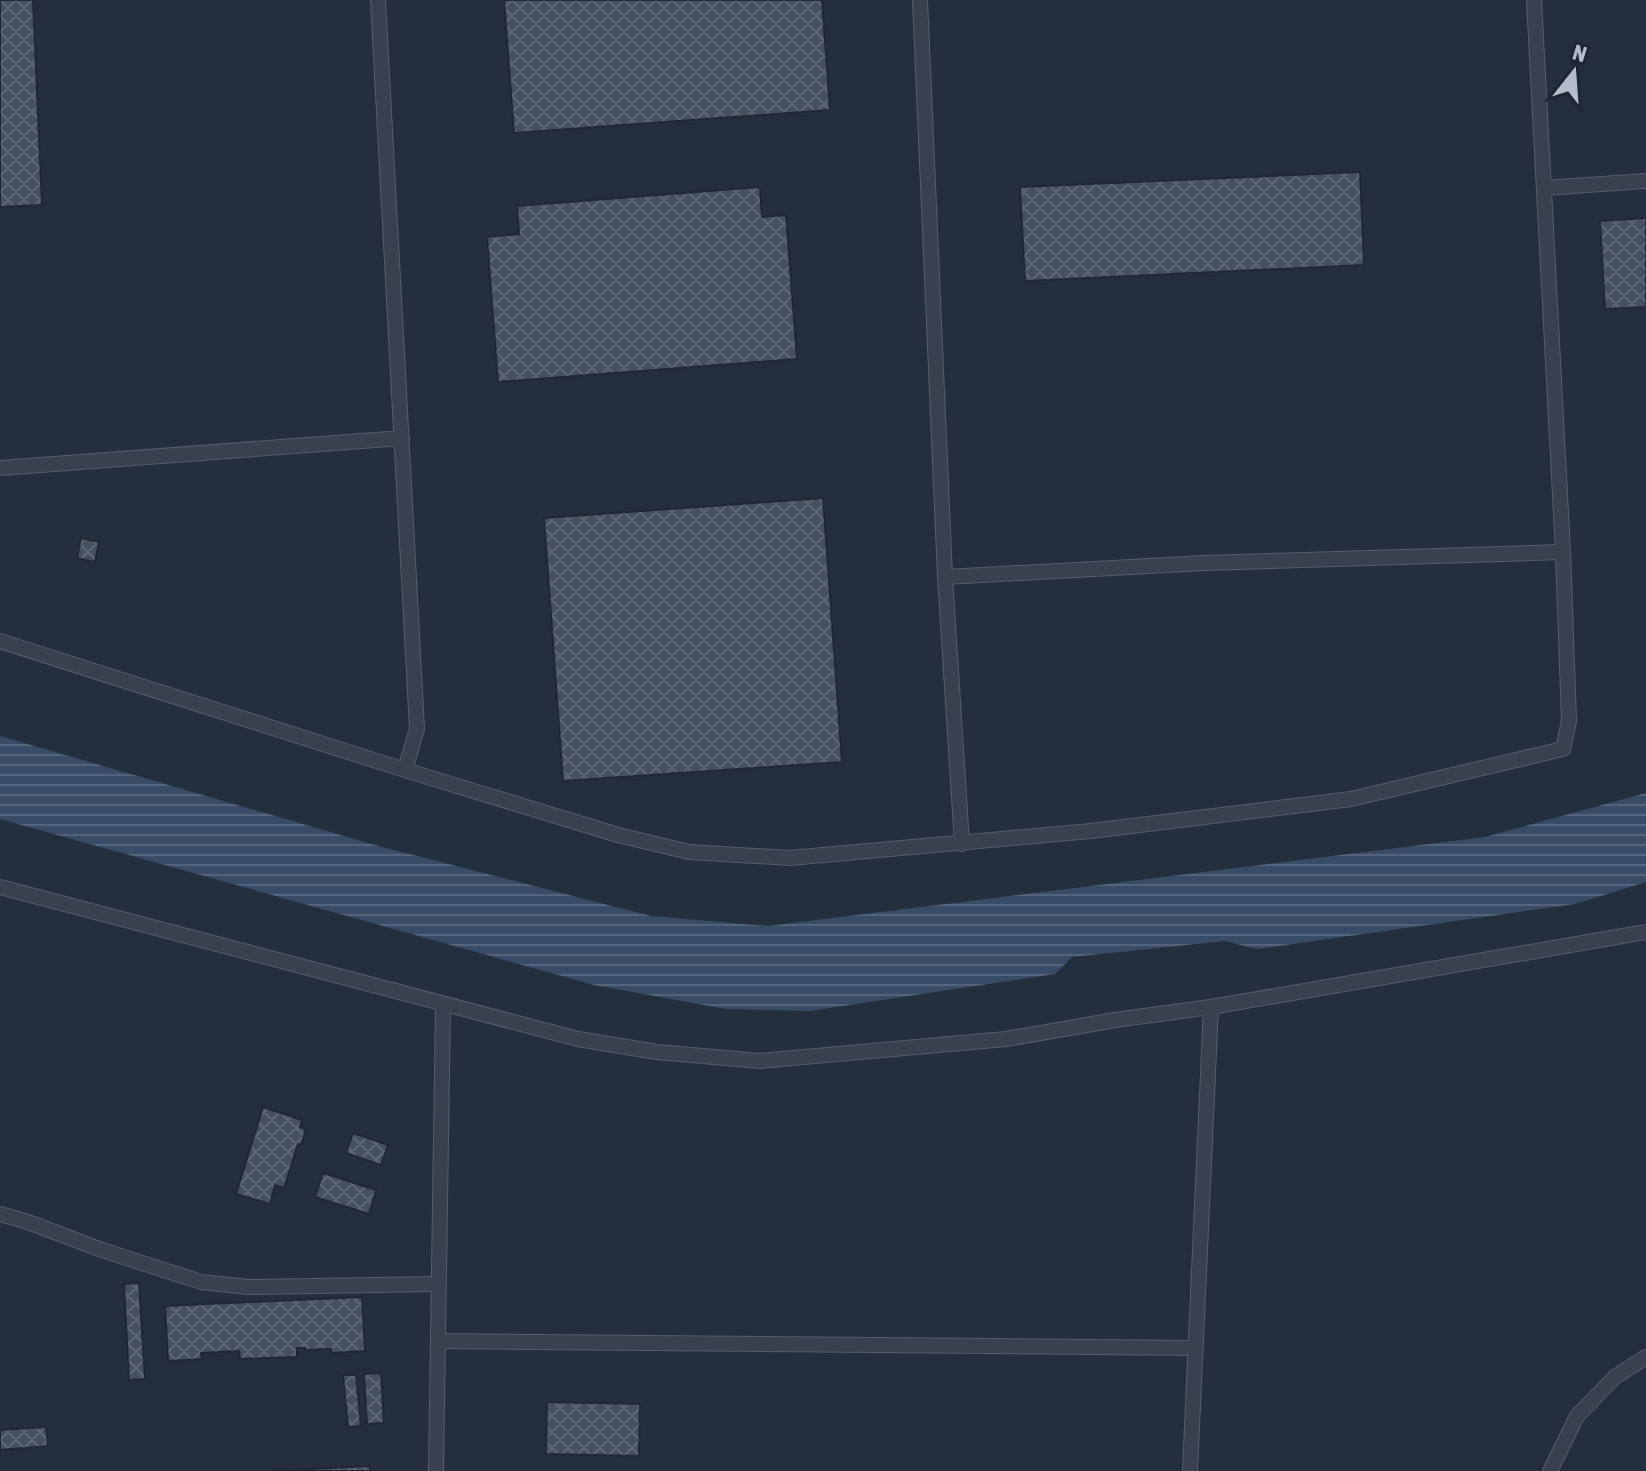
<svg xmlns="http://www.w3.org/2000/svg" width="1646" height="1471" viewBox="0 0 1646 1471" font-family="'Asap Condensed',sans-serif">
  <defs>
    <pattern id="water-rules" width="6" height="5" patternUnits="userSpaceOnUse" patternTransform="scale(2)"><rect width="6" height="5" fill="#394c67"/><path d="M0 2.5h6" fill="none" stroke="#53647b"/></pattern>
    <pattern id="building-cross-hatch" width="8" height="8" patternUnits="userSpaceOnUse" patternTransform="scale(2)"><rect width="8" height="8" fill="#455162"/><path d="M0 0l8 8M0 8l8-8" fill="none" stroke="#5d6877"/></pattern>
  </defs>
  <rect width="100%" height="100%" fill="#242f3e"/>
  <path fill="url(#water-rules)" d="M 0,736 L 382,847 L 651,916 L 768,926 L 1485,837 L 1646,793 L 1646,882 L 1575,904 L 1257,949 L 1225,941 L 1072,957 L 1055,974 L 810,1011 L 726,1009 L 594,985 L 0,819 Z"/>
  <g fill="url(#building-cross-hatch)" stroke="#1f2835" stroke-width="2">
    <path d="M 0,0 L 33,0 L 42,205 L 0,207 Z"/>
    <path d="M 504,0 L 822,0 L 830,110 L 514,133 Z"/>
    <path d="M 1360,172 L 1364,265 L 1025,281 L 1020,187 Z"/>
    <path d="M 760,187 L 762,217 L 786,215 L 797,359 L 498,382 L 487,237 L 519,234 L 517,206 Z"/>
    <path d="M 1646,218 L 1646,307 L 1605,309 L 1600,221 Z"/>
    <path d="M 823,498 L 842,762 L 563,781 L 544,518 Z"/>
    <path d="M 81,538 L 99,542 L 95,562 L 77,558 Z"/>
    <path d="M 263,1107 L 302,1120 L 300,1127 L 306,1129 L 301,1145 L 298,1144 L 284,1188 L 275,1185 L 270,1204 L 236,1194 Z"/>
    <path d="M 353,1133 L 388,1145 L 381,1165 L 346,1153 Z"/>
    <path d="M 323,1173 L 376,1190 L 369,1214 L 315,1197 Z"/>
    <path d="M 139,1283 L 145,1379 L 129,1380 L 124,1284 Z"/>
    <path d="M 362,1297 L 365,1351 L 331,1353 L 331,1349 L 305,1350 L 305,1348 L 297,1348 L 297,1357 L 240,1359 L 239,1351 L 201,1353 L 202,1359 L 168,1361 L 165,1306 Z"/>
    <path d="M 381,1373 L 384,1423 L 367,1424 L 364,1374 Z"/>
    <path d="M 343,1375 L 356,1375 L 361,1426 L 348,1427 Z"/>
    <path d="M 547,1402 L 640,1404 L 639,1456 L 546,1454 Z"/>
    <path d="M 46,1427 L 48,1446 L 0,1450 L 0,1430 Z"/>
    <path d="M 370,1466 L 370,1471 L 273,1471 Z"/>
  </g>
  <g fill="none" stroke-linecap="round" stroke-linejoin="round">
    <g stroke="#565f6c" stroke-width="16">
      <g id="service">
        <path d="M 378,0 L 417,729 L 405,770"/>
        <path d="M 920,0 L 945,577 L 962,844"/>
        <path d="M 1544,188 L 1646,181"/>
        <path d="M 0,468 L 402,438"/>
        <path d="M 945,577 L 1204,563 L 1563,552"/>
        <path d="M 0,641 L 405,770 L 618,835 L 689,852 L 790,858 L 1091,831 L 1351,799 L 1563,749 L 1569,721 L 1563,552 L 1534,0"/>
        <path d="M 0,887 L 578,1039 L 657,1052 L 760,1061 L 1006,1039 L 1115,1020 L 1211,1007 L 1646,932"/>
        <path d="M 0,1214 L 28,1222 L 102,1250 L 201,1282 L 248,1287 L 438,1284"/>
        <path d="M 438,1341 L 1195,1348"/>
        <path d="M 436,1471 L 443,1005"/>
        <path d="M 1190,1471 L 1211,1007"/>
        <path d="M 1550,1471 L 1577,1416 L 1615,1377 L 1646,1357"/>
      </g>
    </g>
    <use href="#service" stroke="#38414e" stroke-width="14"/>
  </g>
  <g transform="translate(1574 72) rotate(17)" stroke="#1d2633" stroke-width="6" paint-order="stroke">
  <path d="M0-6L14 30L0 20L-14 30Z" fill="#b4bcc9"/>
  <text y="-12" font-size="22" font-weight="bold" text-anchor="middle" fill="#b4bcc9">N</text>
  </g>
</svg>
